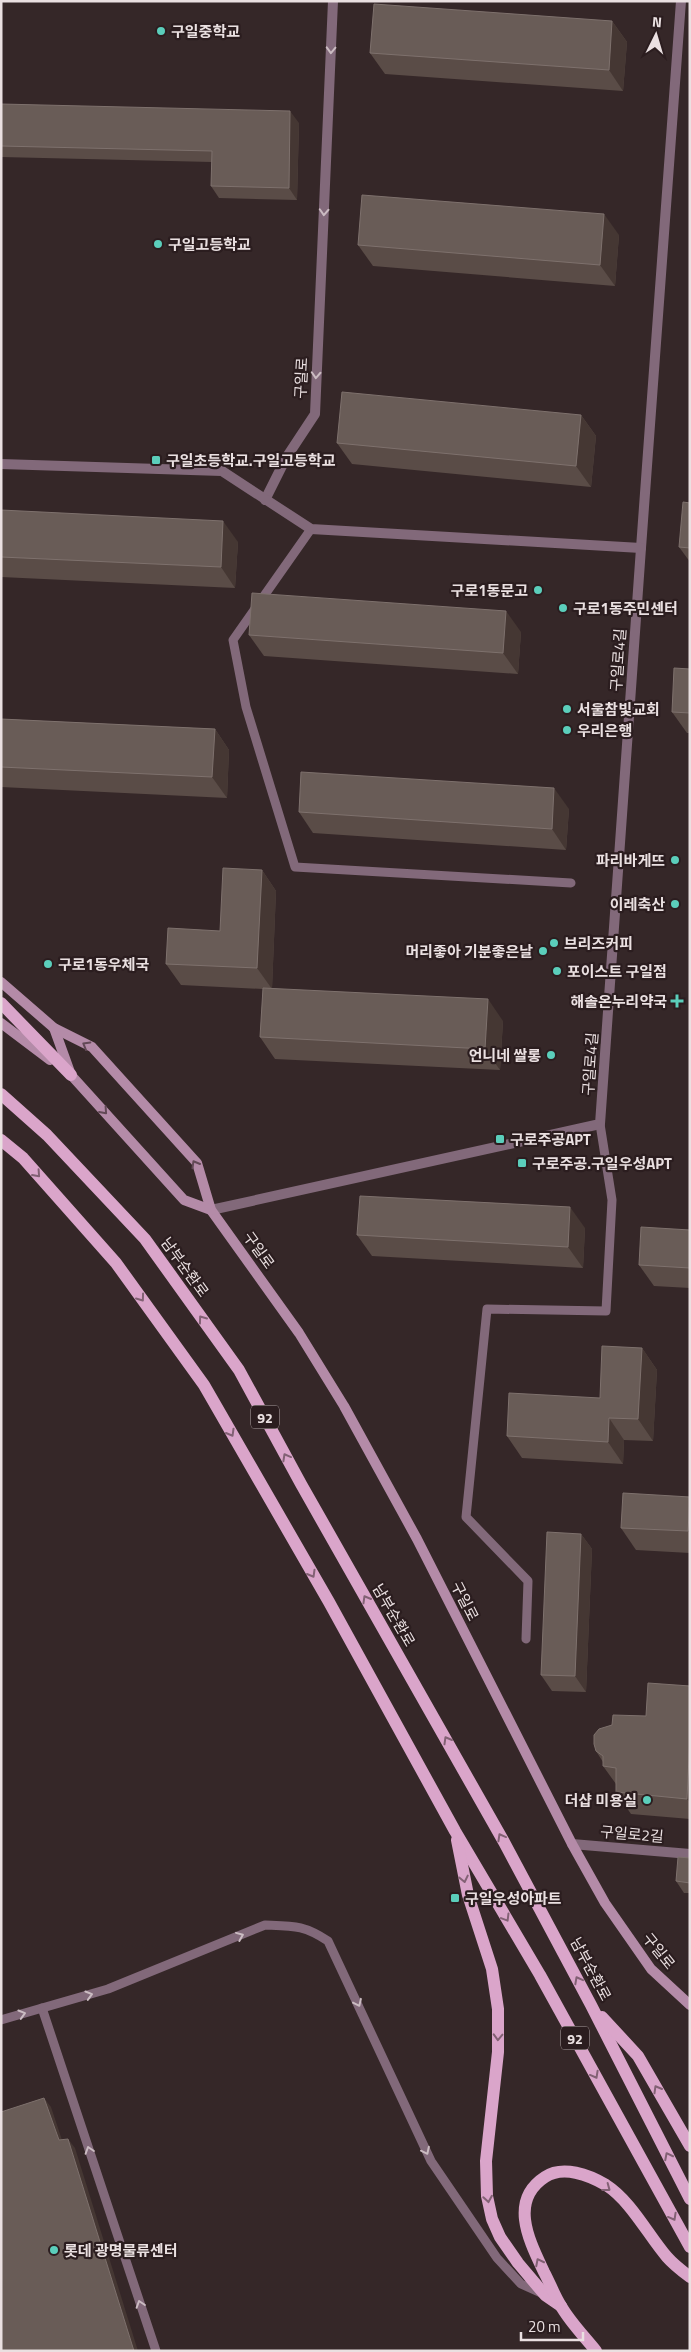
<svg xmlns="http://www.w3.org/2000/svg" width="691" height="2352" viewBox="0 0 691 2352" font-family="'Titillium Web','Noto Sans KR',sans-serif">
  <rect width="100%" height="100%" fill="#352728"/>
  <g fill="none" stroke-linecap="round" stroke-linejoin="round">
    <g stroke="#82697a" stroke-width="9">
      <path d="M 311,529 L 233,640 L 246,707 L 295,867 L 571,883"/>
      <path d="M 526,1639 L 528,1581 L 466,1517 L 487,1309 L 606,1311 L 612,1200 L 600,1124"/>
      <path d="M 42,2008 L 156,2351"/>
      <path d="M 1,2020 L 108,1989 L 265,1925 C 294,1926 304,1925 328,1941 L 431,2161 L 497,2258 L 521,2284 L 541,2293"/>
    </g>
    <g stroke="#82697a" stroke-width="10">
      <path d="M 265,500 L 286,458 L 315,414 L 333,1"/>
      <path d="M 641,548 L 681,1"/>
      <path d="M 572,1844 L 690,1854"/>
    </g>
    <path stroke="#82697a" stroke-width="10" d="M 1,464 L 222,471 L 311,529 L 641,548 L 600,1124 L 211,1210"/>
    <g stroke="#b48ba8" stroke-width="10">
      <path d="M 1,982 L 54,1028 L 92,1047 L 197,1163 L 211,1210 L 299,1333 L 344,1406 L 417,1539 L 572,1844 L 605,1903 L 651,1969 L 690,2005"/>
      <path d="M 1,1023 L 50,1060"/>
      <path d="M 54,1028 L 71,1075 L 184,1200 L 211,1210"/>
    </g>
    <g stroke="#daa5ca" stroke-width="12">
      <path d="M 1,1003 L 71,1075"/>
      <path d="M 1,1094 L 47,1135 L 145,1239 L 239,1370 L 301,1484 L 504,1842 L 591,2005 L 690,2199"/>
      <path d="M 1,1140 L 23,1158 L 116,1263 L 204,1385 L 329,1602 L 455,1831 L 540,1975 L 690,2247"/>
      <path d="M 457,1840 L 468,1895 L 492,1969 L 498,2009 L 498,2052 L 486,2161 L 487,2196 L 492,2219 L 500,2237 L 518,2263 L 545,2295 L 561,2306"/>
      <path d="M 602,2017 L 638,2056 L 690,2146"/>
      <path d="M 596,2351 C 584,2336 570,2322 561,2306 C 554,2295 550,2283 544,2272 C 530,2242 508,2201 545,2177 C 563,2165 589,2175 606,2185 C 631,2201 648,2235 667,2257 C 674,2265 682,2271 690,2277"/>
    </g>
  </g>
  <g fill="#5a4c47">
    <path d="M 612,21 L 627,42 L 623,91 L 385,74 L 370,53 Z"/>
    <path d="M 1,104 L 299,123 L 297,200 L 219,198 L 211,186 L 212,162 L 1,157 Z"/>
    <path d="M 619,235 L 615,286 L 373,266 L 358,245 Z"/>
    <path d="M 581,415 L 596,436 L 591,487 L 352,464 L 337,443 Z"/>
    <path d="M 690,503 L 690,562 L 679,547 Z"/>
    <path d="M 1,510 L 238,542 L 235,588 L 1,577 Z"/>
    <path d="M 521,632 L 518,674 L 264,656 L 249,635 Z"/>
    <path d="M 690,669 L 690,733 L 687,733 L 672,712 Z"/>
    <path d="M 1,719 L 215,729 L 229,750 L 227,798 L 1,787 Z"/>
    <path d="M 569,809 L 566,850 L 313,833 L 299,812 Z"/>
    <path d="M 262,870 L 276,891 L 272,988 L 503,1021 L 500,1070 L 275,1059 L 260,1037 L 263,989 L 181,985 L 166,964 L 220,931 Z"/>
    <path d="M 585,1228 L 583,1268 L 372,1256 L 357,1235 Z"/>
    <path d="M 690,1230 L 690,1288 L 654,1286 L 639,1265 Z"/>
    <path d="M 642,1348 L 657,1370 L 653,1441 L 624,1440 L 623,1464 L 522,1458 L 507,1436 L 600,1398 Z"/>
    <path d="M 690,1497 L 690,1553 L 636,1550 L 621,1528 Z"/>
    <path d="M 581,1534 L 592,1549 L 586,1692 L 552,1691 L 541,1675 Z"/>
    <path d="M 690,1686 L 690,1819 L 631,1814 L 616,1792 L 616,1784 L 603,1766 L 603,1762 L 596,1751 Z"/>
    <path d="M 690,1858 L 690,1893 L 684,1893 L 676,1881 Z"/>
  </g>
  <g fill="#453733">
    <path d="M 612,21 L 627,42 L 623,91 L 609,70 Z"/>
    <path d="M 290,111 L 299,123 L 297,200 L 289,188 Z"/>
    <path d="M 604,214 L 619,235 L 615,286 L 600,265 Z"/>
    <path d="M 581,415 L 596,436 L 591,487 L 576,466 Z"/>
    <path d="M 223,521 L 238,542 L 235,588 L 221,567 Z"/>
    <path d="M 506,611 L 521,632 L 518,674 L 503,653 Z"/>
    <path d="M 215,729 L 229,750 L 227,798 L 212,777 Z"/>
    <path d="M 554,788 L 569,809 L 566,850 L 552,829 Z"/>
    <path d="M 262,870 L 276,891 L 272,989 L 257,968 Z"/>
    <path d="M 488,999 L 503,1021 L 500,1070 L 485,1049 Z"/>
    <path d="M 570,1207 L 585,1228 L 583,1268 L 568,1247 Z"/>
    <path d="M 642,1348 L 657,1370 L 653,1441 L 638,1419 Z"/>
    <path d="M 609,1418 L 624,1440 L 623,1464 L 608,1442 Z"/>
    <path d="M 690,1508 L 690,1533 L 688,1531 Z"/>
    <path d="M 581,1534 L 592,1549 L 586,1692 L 575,1676 Z"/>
    <path d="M 690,1735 L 690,1802 L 687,1799 Z"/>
    <path d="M 44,2098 L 51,2107 L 65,2149 L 59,2140 Z"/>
    <path d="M 68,2139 L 75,2148 L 138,2351 L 134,2351 Z"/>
  </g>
  <g fill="#695c57" stroke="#7e716d">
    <path d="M 374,4 L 612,21 L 609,70 L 370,53 Z"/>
    <path d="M 1,104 L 290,111 L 289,188 L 211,186 L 212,151 L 1,146 Z"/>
    <path d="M 362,195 L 604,214 L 600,265 L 358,245 Z"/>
    <path d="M 342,392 L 581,415 L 576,466 L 337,443 Z"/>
    <path d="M 683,502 L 690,503 L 690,548 L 679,547 Z"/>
    <path d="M 1,510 L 223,521 L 221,567 L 1,557 Z"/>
    <path d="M 252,593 L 506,611 L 503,653 L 249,635 Z"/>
    <path d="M 674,668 L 690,669 L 690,713 L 672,712 Z"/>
    <path d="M 1,719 L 215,729 L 212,777 L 1,767 Z"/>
    <path d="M 301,772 L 554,788 L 552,829 L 299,812 Z"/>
    <path d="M 223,868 L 262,870 L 257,968 L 166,964 L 168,928 L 220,931 Z"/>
    <path d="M 263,988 L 488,999 L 485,1049 L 260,1037 Z"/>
    <path d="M 360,1196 L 570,1207 L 568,1247 L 357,1235 Z"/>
    <path d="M 641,1227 L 690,1230 L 690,1268 L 639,1265 Z"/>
    <path d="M 602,1346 L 642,1348 L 638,1419 L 609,1418 L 608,1442 L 507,1436 L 509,1393 L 600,1398 Z"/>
    <path d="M 623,1493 L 690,1497 L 688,1531 L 621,1528 Z"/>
    <path d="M 547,1532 L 581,1534 L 575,1676 L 541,1675 Z"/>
    <path d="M 648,1683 L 690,1686 L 690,1735 L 687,1799 L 616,1792 L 616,1768 L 603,1766 L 603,1756 L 596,1751 L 594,1744 L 594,1735 L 599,1729 L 612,1725 L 613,1715 L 646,1716 Z"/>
    <path d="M 678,1857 L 690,1858 L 690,1883 L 676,1881 Z"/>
    <path d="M 44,2098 L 59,2140 L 68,2139 L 134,2351 L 1,2351 L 1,2112 Z"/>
  </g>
  <defs><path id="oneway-chevron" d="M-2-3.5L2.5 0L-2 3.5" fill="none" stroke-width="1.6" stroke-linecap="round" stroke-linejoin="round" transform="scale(1.25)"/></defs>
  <g stroke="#cbbcc2">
    <use href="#oneway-chevron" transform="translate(331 50) rotate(92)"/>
    <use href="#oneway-chevron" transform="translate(324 212) rotate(93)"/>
    <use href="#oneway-chevron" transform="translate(316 375) rotate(93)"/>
    <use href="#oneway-chevron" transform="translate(240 1936) rotate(-22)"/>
    <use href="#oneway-chevron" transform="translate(89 1995) rotate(-16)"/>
    <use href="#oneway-chevron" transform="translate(358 2003) rotate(65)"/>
    <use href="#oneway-chevron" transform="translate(22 2014) rotate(-16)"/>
    <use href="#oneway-chevron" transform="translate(89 2150) rotate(-108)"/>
    <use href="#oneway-chevron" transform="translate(426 2151) rotate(64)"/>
    <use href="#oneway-chevron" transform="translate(140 2304) rotate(-108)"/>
  </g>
  <g stroke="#624956">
    <use href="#oneway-chevron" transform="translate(86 1045) rotate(-150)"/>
    <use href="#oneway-chevron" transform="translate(104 1111) rotate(48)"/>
    <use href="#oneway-chevron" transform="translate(195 1164) rotate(-120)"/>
  </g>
  <g stroke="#826174">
    <use href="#oneway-chevron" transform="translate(37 1174) rotate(48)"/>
    <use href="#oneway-chevron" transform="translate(141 1298) rotate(54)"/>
    <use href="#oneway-chevron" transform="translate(202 1319) rotate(-126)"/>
    <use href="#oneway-chevron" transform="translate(231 1433) rotate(60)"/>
    <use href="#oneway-chevron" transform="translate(286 1457) rotate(-119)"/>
    <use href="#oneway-chevron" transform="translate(312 1574) rotate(60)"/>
    <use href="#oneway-chevron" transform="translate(366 1599) rotate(-120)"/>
    <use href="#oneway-chevron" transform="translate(447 1740) rotate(-120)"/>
    <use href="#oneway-chevron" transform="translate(501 1837) rotate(-119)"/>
    <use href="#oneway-chevron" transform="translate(464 1879) rotate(78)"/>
    <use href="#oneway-chevron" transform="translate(506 1918) rotate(59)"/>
    <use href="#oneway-chevron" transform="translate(578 1980) rotate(-118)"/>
    <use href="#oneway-chevron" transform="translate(498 2037) rotate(92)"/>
    <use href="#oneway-chevron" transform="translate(595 2075) rotate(61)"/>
    <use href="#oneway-chevron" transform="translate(657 2089) rotate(-120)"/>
    <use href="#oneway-chevron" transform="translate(668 2156) rotate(-117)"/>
    <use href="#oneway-chevron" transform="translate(607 2188) rotate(37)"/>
    <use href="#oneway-chevron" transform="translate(488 2199) rotate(81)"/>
    <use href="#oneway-chevron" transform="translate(673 2217) rotate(61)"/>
    <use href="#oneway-chevron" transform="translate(539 2262) rotate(-117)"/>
  </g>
  <g fill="#5bcebb" stroke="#2b1d1f" stroke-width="2">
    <circle cx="161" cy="31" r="5"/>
    <circle cx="158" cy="244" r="5"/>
    <rect x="151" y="455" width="10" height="10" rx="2.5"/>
    <circle cx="538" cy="590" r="5"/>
    <circle cx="563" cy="608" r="5"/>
    <circle cx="567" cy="709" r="5"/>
    <circle cx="567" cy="730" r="5"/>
    <circle cx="675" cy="860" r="5"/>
    <circle cx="675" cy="904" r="5"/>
    <circle cx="554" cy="943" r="5"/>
    <circle cx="543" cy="951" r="5"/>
    <circle cx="48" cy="964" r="5"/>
    <circle cx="557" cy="971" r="5"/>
    <path d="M674.5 993.5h5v5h5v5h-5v5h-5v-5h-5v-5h5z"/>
    <circle cx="551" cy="1055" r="5"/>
    <rect x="495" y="1134" width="10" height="10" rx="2.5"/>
    <rect x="517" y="1158" width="10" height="10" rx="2.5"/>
    <circle cx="647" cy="1800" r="5"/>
    <rect x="450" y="1893" width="10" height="10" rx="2.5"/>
    <circle cx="54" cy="2250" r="5"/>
  </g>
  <g text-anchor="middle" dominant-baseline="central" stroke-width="4.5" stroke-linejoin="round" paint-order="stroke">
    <g fill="#2b1d1f" stroke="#b1a6a7" stroke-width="1">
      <rect x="251" y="1405.5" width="28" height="23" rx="4"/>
      <rect x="561" y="2026.5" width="28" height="23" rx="4"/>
    </g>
    <g font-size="14" font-weight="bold" fill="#eae0e1">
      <text x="265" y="1417">92</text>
      <text x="575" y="2038">92</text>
    </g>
    <g font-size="15" font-weight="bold" fill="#eae0e1" stroke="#2b1d1f" text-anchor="start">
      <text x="171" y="31">구일중학교</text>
      <text x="168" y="244">구일고등학교</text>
      <text x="166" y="460">구일초등학교.구일고등학교</text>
      <text x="528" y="590" text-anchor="end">구로1동문고</text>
      <text x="573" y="608">구로1동주민센터</text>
      <text x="577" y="709">서울참빛교회</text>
      <text x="577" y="730">우리은행</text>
      <text x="665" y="860" text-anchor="end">파리바게뜨</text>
      <text x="665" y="904" text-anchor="end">이레축산</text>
      <text x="564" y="943">브리즈커피</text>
      <text x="533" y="951" text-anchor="end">머리좋아 기분좋은날</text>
      <text x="58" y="964">구로1동우체국</text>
      <text x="567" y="971">포이스트 구일점</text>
      <text x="667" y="1001" text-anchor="end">해솔온누리약국</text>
      <text x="541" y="1055" text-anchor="end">언니네 쌀롱</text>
      <text x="510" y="1139">구로주공APT</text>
      <text x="532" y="1163">구로주공.구일우성APT</text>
      <text x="637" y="1800" text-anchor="end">더샵 미용실</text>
      <text x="465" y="1898">구일우성아파트</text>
      <text x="64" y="2250">롯데 광명물류센터</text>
    </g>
    <g font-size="15" fill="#eae0e1" stroke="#2b1d1f">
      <text transform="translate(301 378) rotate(-87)">구일로</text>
      <text transform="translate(618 660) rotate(-86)">구일로4길</text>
      <text transform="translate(590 1064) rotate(-86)">구일로4길</text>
      <text transform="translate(259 1250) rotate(54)">구일로</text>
      <text transform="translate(185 1267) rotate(54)">남부순환로</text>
      <text transform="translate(465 1601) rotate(63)">구일로</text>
      <text transform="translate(394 1615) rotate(60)">남부순환로</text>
      <text transform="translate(632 1834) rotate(5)">구일로2길</text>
      <text transform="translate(659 1951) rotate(51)">구일로</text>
      <text transform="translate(591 1969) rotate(62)">남부순환로</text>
    </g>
  </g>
  <rect width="691" height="2352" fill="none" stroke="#eae0e1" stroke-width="5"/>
  <g transform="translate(656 35) rotate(5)" stroke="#2b1d1f" stroke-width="4" paint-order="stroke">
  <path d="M0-4L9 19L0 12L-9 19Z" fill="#eae0e1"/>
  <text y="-8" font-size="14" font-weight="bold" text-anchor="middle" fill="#eae0e1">N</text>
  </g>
  <path d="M521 2332v8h62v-8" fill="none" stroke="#eae0e1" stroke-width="2.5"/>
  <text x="528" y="2332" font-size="15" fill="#eae0e1" stroke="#2b1d1f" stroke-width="4" paint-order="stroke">20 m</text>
</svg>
